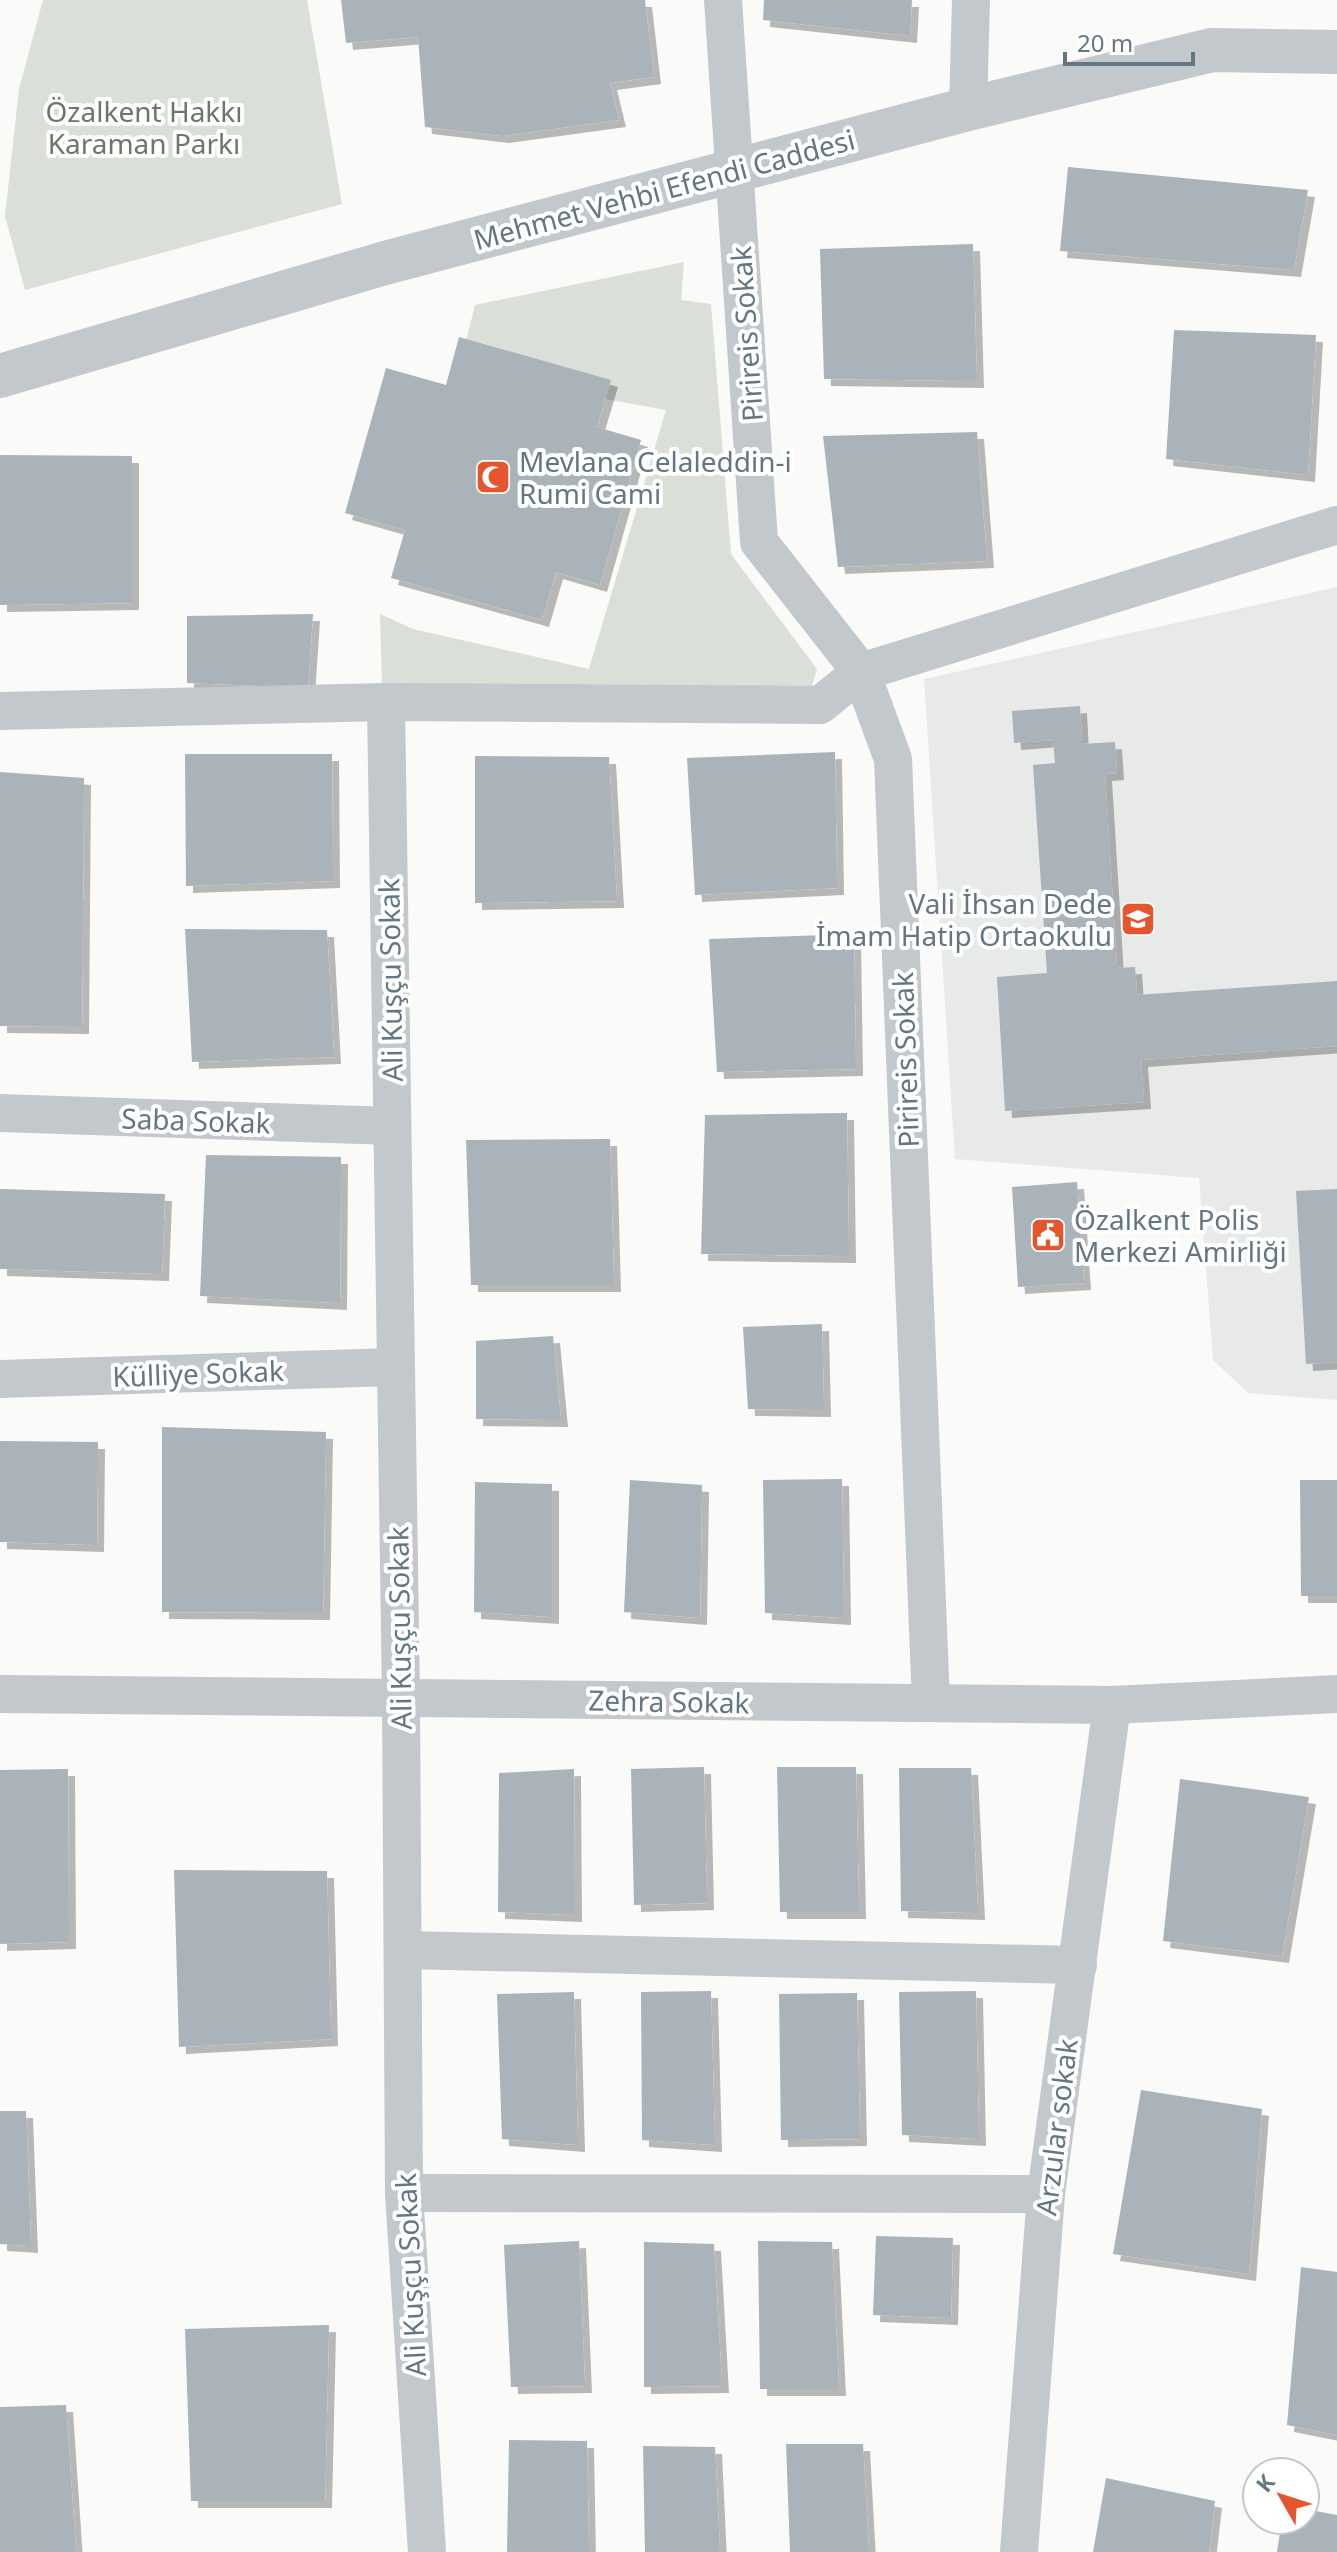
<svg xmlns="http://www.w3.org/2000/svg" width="1337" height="2552" viewBox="0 0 1337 2552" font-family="'Noto Sans',sans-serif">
  <defs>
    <filter id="shadow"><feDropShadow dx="7" dy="7" stdDeviation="0" flood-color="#0004"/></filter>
  </defs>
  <rect width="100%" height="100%" fill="#fafaf8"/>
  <path fill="#e8e9e9" d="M 1337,587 L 1337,1400 L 1248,1393 L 1213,1360 L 1199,1178 L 955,1159 L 924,679 Z"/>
  <g fill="#dadfd7">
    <path d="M 43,0 L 307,0 L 342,204 L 25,290 L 5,216 L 19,89 Z"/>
    <path d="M 684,262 L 681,300 L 711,304 L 731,554 L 817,669 L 812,686 L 382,685 L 380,614 L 413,629 L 589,669 L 666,410 L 594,397 L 462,357 L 475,305 Z"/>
  </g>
  <g fill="#aab3b9" filter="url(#shadow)">
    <path d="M 341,0 L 645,0 L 654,77 L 610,83 L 619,120 L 502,136 L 425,127 L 418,37 L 346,43 Z"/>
    <path d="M 764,0 L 912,0 L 910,36 L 763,20 Z"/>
    <path d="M 1068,167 L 1308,190 L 1294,270 L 1060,251 Z"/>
    <path d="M 973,244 L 977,381 L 824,379 L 820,249 Z"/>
    <path d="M 1174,330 L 1316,335 L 1308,475 L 1166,459 Z"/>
    <path d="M 459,337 L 611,380 L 597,427 L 641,440 L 600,585 L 556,572 L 542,620 L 391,578 L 405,530 L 345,513 L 386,368 L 446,385 Z"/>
    <path d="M 977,432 L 987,561 L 838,567 L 823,436 Z"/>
    <path d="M 0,455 L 132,456 L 132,603 L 0,605 Z"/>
    <path d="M 313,614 L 308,688 L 187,683 L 187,616 Z"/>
    <path d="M 1080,706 L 1082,744 L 1115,742 L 1117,773 L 1105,774 L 1117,968 L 1135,967 L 1137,995 L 1337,981 L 1337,1046 L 1141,1060 L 1144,1102 L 1005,1111 L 997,977 L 1047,973 L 1033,765 L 1055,763 L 1053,740 L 1014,743 L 1012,711 Z"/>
    <path d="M 835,752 L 837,888 L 695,895 L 687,758 Z"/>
    <path d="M 185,754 L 332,754 L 333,881 L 186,886 Z"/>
    <path d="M 475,756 L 609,757 L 617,901 L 475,903 Z"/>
    <path d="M 0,772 L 84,778 L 82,1027 L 0,1026 Z"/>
    <path d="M 185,929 L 327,930 L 334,1057 L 192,1062 Z"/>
    <path d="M 854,934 L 856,1069 L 717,1072 L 709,939 Z"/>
    <path d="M 847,1113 L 849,1256 L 701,1254 L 705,1115 Z"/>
    <path d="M 610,1139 L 614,1285 L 471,1285 L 466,1140 Z"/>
    <path d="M 206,1155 L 341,1157 L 340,1303 L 200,1296 Z"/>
    <path d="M 1077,1182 L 1084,1283 L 1018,1287 L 1012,1187 Z"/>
    <path d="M 0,1189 L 165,1194 L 162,1274 L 0,1269 Z"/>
    <path d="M 1337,1189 L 1337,1362 L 1306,1364 L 1296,1191 Z"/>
    <path d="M 822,1324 L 824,1410 L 748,1409 L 743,1327 Z"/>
    <path d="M 553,1336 L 561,1420 L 476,1419 L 476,1341 Z"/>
    <path d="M 162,1427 L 326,1432 L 323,1613 L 162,1612 Z"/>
    <path d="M 0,1441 L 98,1442 L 97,1545 L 0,1542 Z"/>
    <path d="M 842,1479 L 844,1618 L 765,1613 L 763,1480 Z"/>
    <path d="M 630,1480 L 702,1485 L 700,1618 L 624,1612 Z"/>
    <path d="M 1300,1480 L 1337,1480 L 1337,1596 L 1301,1596 Z"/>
    <path d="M 475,1482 L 552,1484 L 552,1617 L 474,1612 Z"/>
    <path d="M 704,1767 L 707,1903 L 634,1905 L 631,1769 Z"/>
    <path d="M 777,1767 L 856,1767 L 859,1912 L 780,1912 Z"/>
    <path d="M 899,1768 L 971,1768 L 978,1913 L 901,1911 Z"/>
    <path d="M 68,1769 L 69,1942 L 0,1944 L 0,1770 Z"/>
    <path d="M 574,1769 L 575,1915 L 498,1912 L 499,1773 Z"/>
    <path d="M 1180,1779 L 1309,1797 L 1282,1956 L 1163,1941 Z"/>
    <path d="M 174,1870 L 327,1871 L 331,2039 L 179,2047 Z"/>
    <path d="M 711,1991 L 715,2145 L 642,2140 L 641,1992 Z"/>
    <path d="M 976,1991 L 979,2139 L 902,2135 L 899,1992 Z"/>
    <path d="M 574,1992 L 578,2145 L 502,2139 L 497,1994 Z"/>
    <path d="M 857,1993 L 860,2139 L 781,2140 L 779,1994 Z"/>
    <path d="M 1141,2090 L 1262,2109 L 1249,2274 L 1113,2254 Z"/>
    <path d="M 0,2111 L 26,2111 L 31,2246 L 0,2244 Z"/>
    <path d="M 876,2236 L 953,2238 L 951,2318 L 873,2315 Z"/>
    <path d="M 579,2241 L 585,2386 L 511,2387 L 504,2245 Z"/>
    <path d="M 758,2241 L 832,2242 L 839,2389 L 760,2389 Z"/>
    <path d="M 644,2242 L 714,2244 L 722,2386 L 644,2387 Z"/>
    <path d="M 1301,2267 L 1337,2272 L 1337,2435 L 1287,2425 Z"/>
    <path d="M 329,2325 L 325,2501 L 191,2501 L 185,2329 Z"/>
    <path d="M 66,2405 L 76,2552 L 0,2552 L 0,2407 Z"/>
    <path d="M 509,2440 L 587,2441 L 589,2552 L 507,2552 Z"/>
    <path d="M 786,2444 L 863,2444 L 869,2552 L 790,2552 Z"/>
    <path d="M 643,2446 L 715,2447 L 720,2552 L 645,2552 Z"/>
    <path d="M 1106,2478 L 1215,2501 L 1209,2552 L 1093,2552 Z"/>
    <path d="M 1305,2509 L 1337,2515 L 1337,2552 L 1277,2552 L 1282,2520 L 1305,2520 Z"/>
  </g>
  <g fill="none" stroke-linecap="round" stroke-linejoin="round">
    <g stroke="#c3c8cc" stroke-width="38">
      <path d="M 723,0 L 759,542 L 861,672 L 893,759 L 931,1703"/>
      <path d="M 968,109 L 971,0"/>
      <path d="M 386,702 L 401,1698 L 404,2193 L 427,2552"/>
      <path d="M 0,711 L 386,702 L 820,705 L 861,672 L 1337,525"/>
      <path d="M 0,1113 L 392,1126"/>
      <path d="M 0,1379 L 395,1367"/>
      <path d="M 0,1694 L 1112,1705 L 1337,1694"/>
      <path d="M 403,1950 L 1078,1965"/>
      <path d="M 404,2193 L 1046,2194"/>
      <path d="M 1019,2552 L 1046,2194 L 1112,1705"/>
    </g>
    <path stroke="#c3c8cc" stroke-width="44" d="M 0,376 L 385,263 L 968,109 L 1212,50 L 1337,52"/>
  </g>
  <defs>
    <g id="mosque-square" transform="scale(1.8)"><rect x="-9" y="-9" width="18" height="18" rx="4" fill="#e4572e" stroke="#fff"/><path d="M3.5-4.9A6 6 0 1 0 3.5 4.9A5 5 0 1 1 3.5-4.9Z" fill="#fff"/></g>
    <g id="school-square" transform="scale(1.8)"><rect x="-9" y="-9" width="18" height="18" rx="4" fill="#e4572e" stroke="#fff"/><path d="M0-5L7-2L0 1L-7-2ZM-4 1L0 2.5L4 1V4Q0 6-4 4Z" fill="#fff"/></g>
    <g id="civic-square" transform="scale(1.8)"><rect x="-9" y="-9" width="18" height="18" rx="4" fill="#e4572e" stroke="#fff"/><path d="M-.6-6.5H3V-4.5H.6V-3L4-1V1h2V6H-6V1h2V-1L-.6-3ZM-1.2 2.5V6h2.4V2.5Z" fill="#fff"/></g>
  </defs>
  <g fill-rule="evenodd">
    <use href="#mosque-square" x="493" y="477"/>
    <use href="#school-square" x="1138" y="919"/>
    <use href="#civic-square" x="1048" y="1235"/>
  </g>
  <g text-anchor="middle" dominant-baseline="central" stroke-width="8" stroke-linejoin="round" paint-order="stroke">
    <g font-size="28" fill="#687a64" stroke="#fff">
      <text x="144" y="111">Özalkent Hakkı<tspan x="144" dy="32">Karaman Parkı</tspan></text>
    </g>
    <g font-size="28" fill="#657683" stroke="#fff">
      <text transform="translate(664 189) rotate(-15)">Mehmet Vehbi Efendi Caddesi</text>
      <text transform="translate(746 334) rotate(-94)">Pirireis Sokak</text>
      <text transform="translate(390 980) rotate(-91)">Ali Kuşçu Sokak</text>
      <text transform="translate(905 1060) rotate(-92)">Pirireis Sokak</text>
      <text transform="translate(196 1120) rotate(2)">Saba Sokak</text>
      <text transform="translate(198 1373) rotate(-2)">Külliye Sokak</text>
      <text transform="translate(399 1628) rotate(-91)">Ali Kuşçu Sokak</text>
      <text transform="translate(669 1701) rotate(1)">Zehra Sokak</text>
      <text transform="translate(1056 2127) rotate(-83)">Arzular sokak</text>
      <text transform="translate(410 2275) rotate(-93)">Ali Kuşçu Sokak</text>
    </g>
    <g font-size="28" fill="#657683" stroke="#fff" text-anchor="start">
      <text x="519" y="461">Mevlana Celaleddin-i<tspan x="519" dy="32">Rumi Cami</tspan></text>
      <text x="1112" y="903" text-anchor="end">Vali İhsan Dede<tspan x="1112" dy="32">İmam Hatip Ortaokulu</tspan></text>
      <text x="1074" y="1219">Özalkent Polis<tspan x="1074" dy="32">Merkezi Amirliği</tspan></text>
    </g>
  </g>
  <g transform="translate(1281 2496) rotate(309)"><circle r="38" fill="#ffffff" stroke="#c1c8cd" stroke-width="2"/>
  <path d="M0-6L14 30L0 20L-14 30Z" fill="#e4572e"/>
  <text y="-12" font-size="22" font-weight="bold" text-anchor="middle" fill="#657683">K</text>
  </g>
  <path d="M1065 52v12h128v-12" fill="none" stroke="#657683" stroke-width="4"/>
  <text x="1077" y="52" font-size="24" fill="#657683" stroke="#ffffff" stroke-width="6" paint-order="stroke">20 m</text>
</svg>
